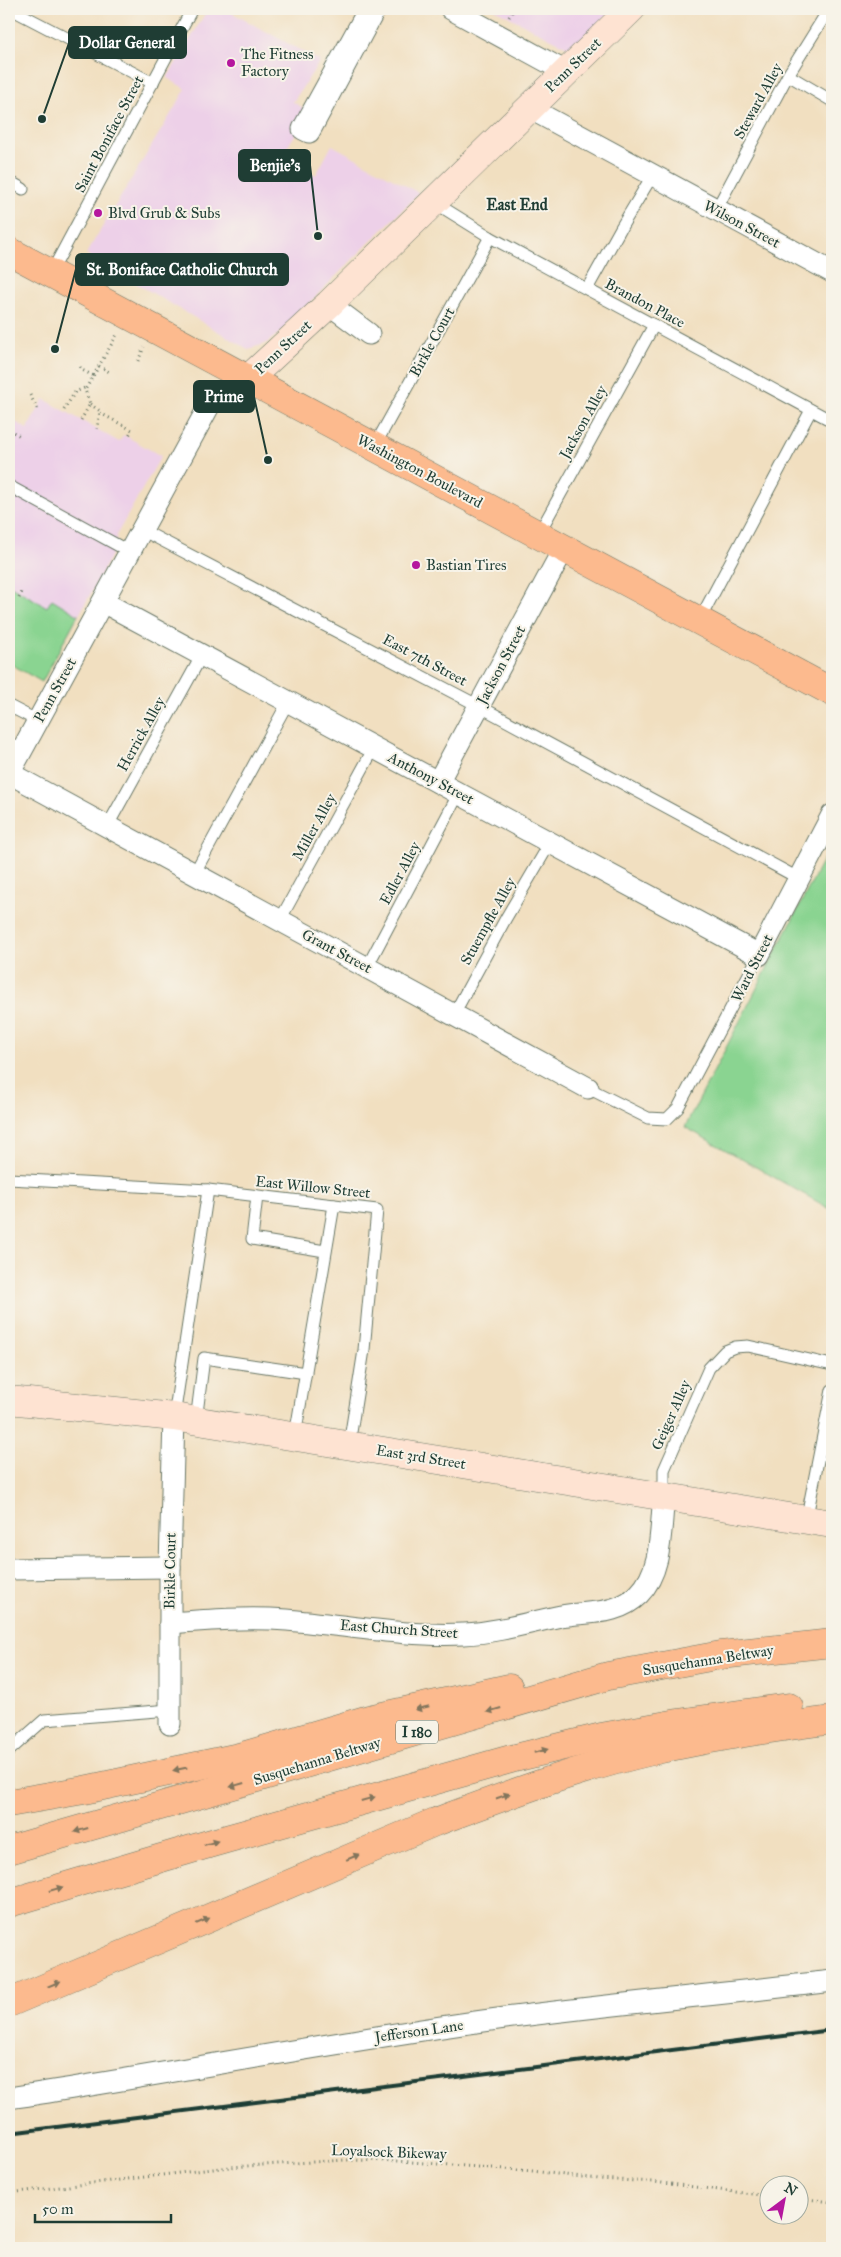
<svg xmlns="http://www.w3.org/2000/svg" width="841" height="2257" viewBox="0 0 841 2257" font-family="'IM FELL Great Primer',serif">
  <rect width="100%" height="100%" fill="#f7f3e8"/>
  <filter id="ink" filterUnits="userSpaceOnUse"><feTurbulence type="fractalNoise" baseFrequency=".02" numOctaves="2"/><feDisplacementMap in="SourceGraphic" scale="10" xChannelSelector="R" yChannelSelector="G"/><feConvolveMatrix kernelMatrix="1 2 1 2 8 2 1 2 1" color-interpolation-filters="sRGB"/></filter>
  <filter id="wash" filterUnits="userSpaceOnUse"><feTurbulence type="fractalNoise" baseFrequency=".0096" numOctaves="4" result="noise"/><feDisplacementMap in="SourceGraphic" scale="20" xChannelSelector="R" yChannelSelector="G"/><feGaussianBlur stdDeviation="1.12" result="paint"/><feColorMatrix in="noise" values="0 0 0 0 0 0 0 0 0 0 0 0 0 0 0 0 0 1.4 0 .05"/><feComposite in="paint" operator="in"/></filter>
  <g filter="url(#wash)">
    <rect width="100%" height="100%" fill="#f1dfc0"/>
    <g fill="#edd0e8">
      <path d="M 208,9 L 225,9 L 320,61 L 293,102 L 310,112 L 280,158 L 316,175 L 332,145 L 419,193 L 278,334 L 265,344 L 248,349 L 86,254 L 186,89 L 167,78 Z"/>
      <path d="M 494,9 L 613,9 L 578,44 L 569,48 Z"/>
      <path d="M 44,399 L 119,442 L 124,435 L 161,456 L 117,534 L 116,544 L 102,573 L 42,682 L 9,663 L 9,418 L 27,429 Z"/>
    </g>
    <g fill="#8ad491" stroke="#548862">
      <path d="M 9,585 L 47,607 L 52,599 L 78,615 L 42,682 L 9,663 Z"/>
      <path d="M 832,843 L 832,1210 L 685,1127 Z"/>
    </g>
  </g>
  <g filter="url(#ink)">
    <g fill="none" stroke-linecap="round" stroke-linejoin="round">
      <g stroke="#687665" stroke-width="13">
        <g id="lane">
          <path d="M 11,9 L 153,83"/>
          <path d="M 788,75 L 832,101"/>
          <path d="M 9,181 L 23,189"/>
          <path d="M 445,209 L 490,237 L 832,421"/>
          <path d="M 716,210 L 788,75 L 829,9"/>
          <path d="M 51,273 L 192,9"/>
          <path d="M 587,289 L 622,226 L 652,176"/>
          <path d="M 374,447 L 490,237"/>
          <path d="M 9,486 L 130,552"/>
          <path d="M 142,530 L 479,706 L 798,878"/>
          <path d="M 538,535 L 654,325"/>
          <path d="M 699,621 L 811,410"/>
          <path d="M 9,706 L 38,721"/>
          <path d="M 107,827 L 202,655"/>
          <path d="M 194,874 L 288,702"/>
          <path d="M 280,920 L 374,748"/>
          <path d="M 367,967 L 459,793"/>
          <path d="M 454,1014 L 506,918 L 550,843"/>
          <path d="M 588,1088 L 648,1118 L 667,1119 L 678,1108 L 759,955"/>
          <path d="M 9,1179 L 208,1190 L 377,1210 L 364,1350 L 349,1445"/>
          <path d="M 257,1196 L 252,1239 L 325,1251"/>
          <path d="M 174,1417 L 208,1190"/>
          <path d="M 196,1421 L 204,1358 L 306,1373"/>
          <path d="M 295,1436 L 334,1205"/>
          <path d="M 664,1497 L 664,1470 L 709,1368 L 725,1351 L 735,1347 L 748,1346 L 832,1365"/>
          <path d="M 806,1521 L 832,1390"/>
          <path d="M 9,1751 L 44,1720 L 170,1710"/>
        </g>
      </g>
      <g stroke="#687665" stroke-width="23">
        <g id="street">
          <path d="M 369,9 L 303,129 L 309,132 L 375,9"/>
          <path d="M 451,9 L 566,72"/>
          <path d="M 529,108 L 832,272"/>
          <path d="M 329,304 L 369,334"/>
          <path d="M 103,602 L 759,955 L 832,815"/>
          <path d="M 9,773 L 588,1088"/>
          <path d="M 9,774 L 215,395 L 248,379"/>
          <path d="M 438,782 L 564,548"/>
          <path d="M 9,1569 L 170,1567"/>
          <path d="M 170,1623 C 209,1620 248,1617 287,1620 C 346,1625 405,1637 464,1634 C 498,1632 528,1623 561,1616 C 589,1611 617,1616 639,1594 C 663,1570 660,1528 664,1497"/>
          <path d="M 170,1724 L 170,1567 L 174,1417"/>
          <path d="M 9,2098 C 167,2074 325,2043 483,2021 C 599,2005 716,1995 832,1981"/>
        </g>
      </g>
      <g stroke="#687665" stroke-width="29">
        <g id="secondary">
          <path d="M 248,379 L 329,304 L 631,9"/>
          <path d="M 9,1400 L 174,1417 L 832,1524"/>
        </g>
      </g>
      <g stroke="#687665" stroke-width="29">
        <path id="primary" d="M 9,251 L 832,692"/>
      </g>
      <g stroke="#687665" stroke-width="29">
        <g id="highway">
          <path d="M 9,1803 L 84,1790 L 239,1757 L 369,1719 L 509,1688"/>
          <path d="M 9,1850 L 608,1676 L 721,1655 L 832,1643"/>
          <path d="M 9,1903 L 212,1843 L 511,1759 L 601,1737 L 678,1723 L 789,1707"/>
          <path d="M 9,2003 L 435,1822 C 505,1796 576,1769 648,1752 C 709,1738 771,1728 832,1720"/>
        </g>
      </g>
      <g stroke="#687665" stroke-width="3" stroke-dasharray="1 4" stroke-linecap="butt">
        <path d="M 509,17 L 514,9"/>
        <path d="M 138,361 L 144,347"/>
        <path d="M 99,366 L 111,373"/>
        <path d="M 80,367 L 82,370 L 94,376"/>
        <path d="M 30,395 L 38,410"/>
        <path d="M 90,404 L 100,411 L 97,429"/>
        <path d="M 64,410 L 75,392 L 87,387"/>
        <path d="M 100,413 L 132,430 L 128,437"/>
        <path d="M 81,420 L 90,404 L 85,390 L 118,333"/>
        <path d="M 9,430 L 22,437"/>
        <path d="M 19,598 L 22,592"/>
        <path d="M 9,2193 L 230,2167 L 345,2160 L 398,2161 L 532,2171 L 599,2179 L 654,2182 L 768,2196"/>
        <path d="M 798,2198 L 832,2202"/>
      </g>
      <use href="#lane" stroke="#fff" stroke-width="11"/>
      <use href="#street" stroke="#fff" stroke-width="21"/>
      <use href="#secondary" stroke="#fee3d2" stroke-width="28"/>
      <use href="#primary" stroke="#fcba8e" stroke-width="28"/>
      <use href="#highway" stroke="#fcba8e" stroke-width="28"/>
      <path stroke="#1f3d34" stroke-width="4" d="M 9,2133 L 832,2030"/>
    </g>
    <defs><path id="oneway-solid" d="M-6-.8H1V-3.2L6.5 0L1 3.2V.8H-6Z" transform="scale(1.25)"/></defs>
    <g fill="#82755c">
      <use href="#oneway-solid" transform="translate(422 1708) rotate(167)"/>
      <use href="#oneway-solid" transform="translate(494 1710) rotate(164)"/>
      <use href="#oneway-solid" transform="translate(541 1751) rotate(-14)"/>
      <use href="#oneway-solid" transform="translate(180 1769) rotate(168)"/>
      <use href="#oneway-solid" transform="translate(237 1785) rotate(164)"/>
      <use href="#oneway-solid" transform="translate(503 1796) rotate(-19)"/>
      <use href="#oneway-solid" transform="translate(368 1799) rotate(-16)"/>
      <use href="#oneway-solid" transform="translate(81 1830) rotate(164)"/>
      <use href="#oneway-solid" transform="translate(211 1843) rotate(-16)"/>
      <use href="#oneway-solid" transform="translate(353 1857) rotate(-23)"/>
      <use href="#oneway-solid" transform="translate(56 1889) rotate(-16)"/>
      <use href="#oneway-solid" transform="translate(203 1921) rotate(-23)"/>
      <use href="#oneway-solid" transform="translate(54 1984) rotate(-23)"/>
    </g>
  </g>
  <g fill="#b5179e" stroke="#f7f3e8" stroke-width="2">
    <circle cx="231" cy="63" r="5"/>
    <circle cx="98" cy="213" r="5"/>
    <circle cx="416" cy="565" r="5"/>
  </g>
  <g text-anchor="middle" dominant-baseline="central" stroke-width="4" stroke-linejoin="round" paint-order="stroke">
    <rect fill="#f7f3e8" stroke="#60746a" stroke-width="1" x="396" y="1720.5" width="42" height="23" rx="4"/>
    <g font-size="14" font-weight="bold" fill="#1f3d34">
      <text x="417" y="1732">I 180</text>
    </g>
    <g font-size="15" fill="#1f3d34" stroke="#f7f3e8" text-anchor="start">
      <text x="241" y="54">The Fitness<tspan x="241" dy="17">Factory</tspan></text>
      <text x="108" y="213">Blvd Grub &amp; Subs</text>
      <text x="426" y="565">Bastian Tires</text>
    </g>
    <g font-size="15" fill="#1f3d34" stroke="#f7f3e8">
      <text transform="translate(573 65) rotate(-44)">Penn Street</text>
      <text transform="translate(758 101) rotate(-61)">Steward Alley</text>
      <text transform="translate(109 134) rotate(-62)">Saint Boniface Street</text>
      <text transform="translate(742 224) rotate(28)">Wilson Street</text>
      <text transform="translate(645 303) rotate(28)">Brandon Place</text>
      <text transform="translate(432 342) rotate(-61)">Birkle Court</text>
      <text transform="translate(283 347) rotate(-43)">Penn Street</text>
      <text transform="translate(583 422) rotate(-61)">Jackson Alley</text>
      <text transform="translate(420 471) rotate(28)">Washington Boulevard</text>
      <text transform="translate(425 660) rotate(28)">East 7th Street</text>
      <text transform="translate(501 665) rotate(-62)">Jackson Street</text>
      <text transform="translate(55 690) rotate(-61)">Penn Street</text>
      <text transform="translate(141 734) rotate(-61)">Herrick Alley</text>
      <text transform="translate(431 778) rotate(28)">Anthony Street</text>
      <text transform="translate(314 827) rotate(-61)">Miller Alley</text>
      <text transform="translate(400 873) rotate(-62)">Edler Alley</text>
      <text transform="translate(488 921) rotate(-61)">Stuempfle Alley</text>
      <text transform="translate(337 951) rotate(28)">Grant Street</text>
      <text transform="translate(752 968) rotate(-63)">Ward Street</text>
      <text transform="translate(313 1187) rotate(6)">East Willow Street</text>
      <text transform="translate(671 1415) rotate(-66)">Geiger Alley</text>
      <text transform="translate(421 1457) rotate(9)">East 3rd Street</text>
      <text transform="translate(170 1571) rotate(-89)">Birkle Court</text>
      <text transform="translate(399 1629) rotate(4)">East Church Street</text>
      <text transform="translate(708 1660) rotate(-9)">Susquehanna Beltway</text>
      <text transform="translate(317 1761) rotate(-17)">Susquehanna Beltway</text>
      <text transform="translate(419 2031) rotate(-8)">Jefferson Lane</text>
      <text transform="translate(389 2152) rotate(2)">Loyalsock Bikeway</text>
    </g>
    <g font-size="16" font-weight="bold" fill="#1f3d34" stroke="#f7f3e8">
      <text x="517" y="204">East End</text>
    </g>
  </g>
  <path fill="none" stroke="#1f3d34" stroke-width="2" d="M42 119L69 43M318 236L310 165M55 349L76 269M268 460L254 397"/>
  <g fill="#1f3d34" stroke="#f7f3e8" stroke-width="2">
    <circle cx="42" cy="119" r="5"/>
    <circle cx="318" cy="236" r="5"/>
    <circle cx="55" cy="349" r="5"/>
    <circle cx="268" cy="460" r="5"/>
  </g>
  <g fill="#1f3d34" stroke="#1f3d34" stroke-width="2">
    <rect x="69" y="27" width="117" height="31" rx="5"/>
    <rect x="239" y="150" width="71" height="31" rx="5"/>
    <rect x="76" y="254" width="212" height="31" rx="5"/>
    <rect x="194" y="381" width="60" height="31" rx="5"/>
  </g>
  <g font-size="16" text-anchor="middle" font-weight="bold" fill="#fff">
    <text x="127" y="48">Dollar General</text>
    <text x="275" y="171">Benjie's</text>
    <text x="182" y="275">St. Boniface Catholic Church</text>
    <text x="224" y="402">Prime</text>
  </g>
  <rect width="841" height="2257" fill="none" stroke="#f7f3e8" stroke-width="30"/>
  <g transform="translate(784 2200) rotate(32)"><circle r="24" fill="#f7f3e8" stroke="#a1aaa0"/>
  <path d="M0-4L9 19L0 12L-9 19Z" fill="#b5179e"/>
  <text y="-8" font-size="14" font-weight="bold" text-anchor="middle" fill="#1f3d34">N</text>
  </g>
  <path d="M35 2214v8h136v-8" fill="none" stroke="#1f3d34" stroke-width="2.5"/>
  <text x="42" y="2214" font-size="15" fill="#1f3d34" stroke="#f7f3e8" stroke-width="4" paint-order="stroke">50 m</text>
</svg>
